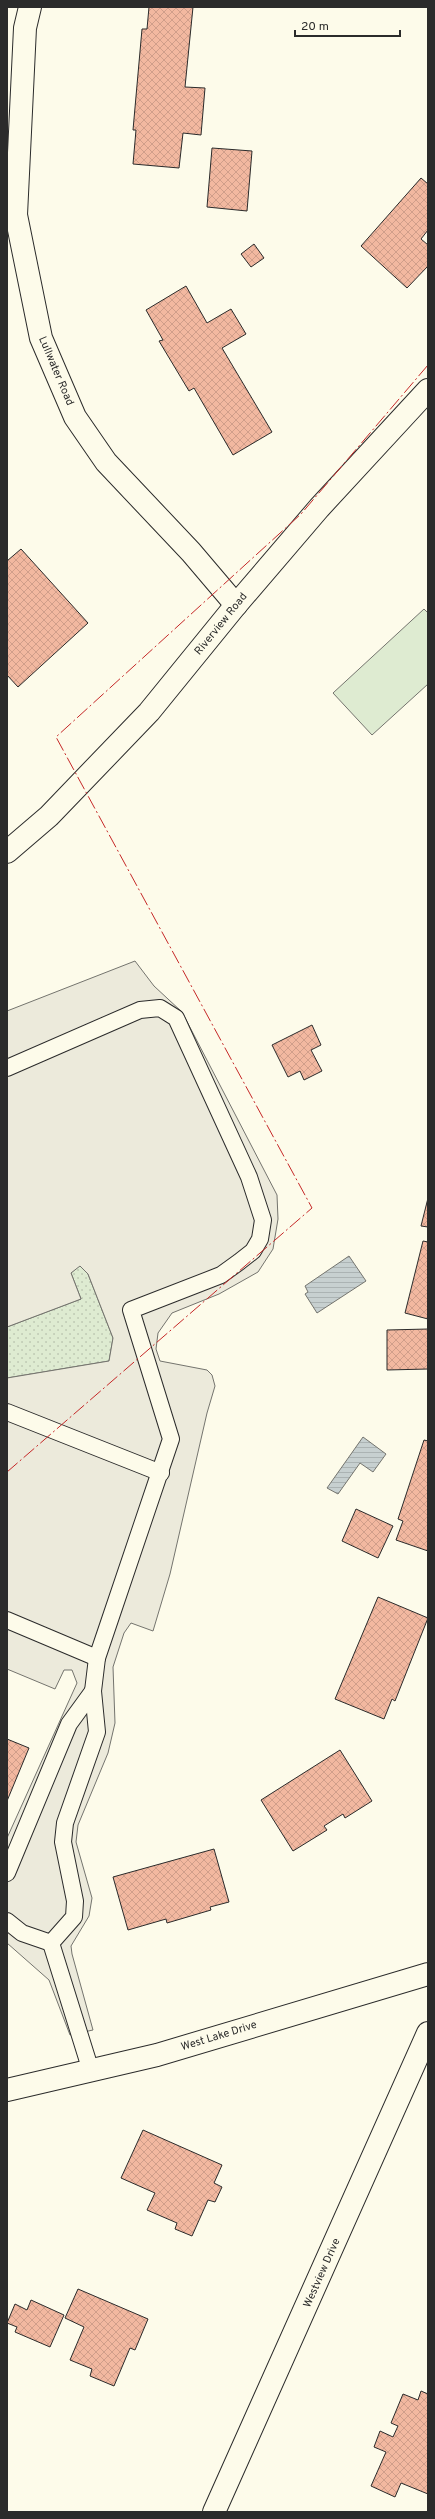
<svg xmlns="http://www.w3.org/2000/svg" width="435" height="2519" viewBox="0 0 435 2519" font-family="Overpass,sans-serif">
  <defs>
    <pattern id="grass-dots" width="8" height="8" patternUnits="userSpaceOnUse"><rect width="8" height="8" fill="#deebd1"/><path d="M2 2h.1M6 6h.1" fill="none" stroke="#bfcab4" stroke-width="1.8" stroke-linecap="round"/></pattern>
    <pattern id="water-rules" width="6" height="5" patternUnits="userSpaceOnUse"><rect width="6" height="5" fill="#c7d0d0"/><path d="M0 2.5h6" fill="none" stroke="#abb3b3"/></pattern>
    <pattern id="building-cross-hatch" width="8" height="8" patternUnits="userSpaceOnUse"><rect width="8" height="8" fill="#f2b8a0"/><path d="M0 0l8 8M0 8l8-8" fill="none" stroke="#d09e8a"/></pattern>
  </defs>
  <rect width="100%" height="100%" fill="#fdfbea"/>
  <path fill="url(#grass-dots)" stroke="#74746e" d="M 80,1265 L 88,1274 L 113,1338 L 109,1361 L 7,1378 L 7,1327 L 81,1299 L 71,1273 Z"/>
  <path fill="#deebd1" stroke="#74746e" d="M 424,609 L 428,613 L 428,684 L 372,735 L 333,693 Z"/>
  <path fill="#eceadb" stroke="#74746e" d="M 135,961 L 154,986 L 182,1012 L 277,1195 L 278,1219 L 273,1249 L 258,1272 L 219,1294 L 172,1313 L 158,1333 L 156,1349 L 160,1361 L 207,1370 L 212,1375 L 215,1386 L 207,1413 L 170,1574 L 153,1631 L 131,1623 L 124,1633 L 113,1667 L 115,1723 L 108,1753 L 78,1825 L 76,1842 L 92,1898 L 89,1916 L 71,1946 L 72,1954 L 93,2030 L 70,2035 L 49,1980 L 7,1943 L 7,1838 L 77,1683 L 72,1670 L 64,1670 L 55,1689 L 7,1669 L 7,1378 L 109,1361 L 113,1338 L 88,1274 L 80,1266 L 71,1273 L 81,1299 L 7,1327 L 7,1011 Z"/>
  <g fill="url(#water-rules)" stroke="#74746e">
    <path d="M 349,1256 L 366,1281 L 317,1313 L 305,1294 L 308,1292 L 305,1286 Z"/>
    <path d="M 363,1437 L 386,1454 L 373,1472 L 360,1463 L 338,1494 L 327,1488 Z"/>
  </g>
  <g fill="url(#building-cross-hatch)" stroke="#2b2b2b">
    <path d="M 149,7 L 193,7 L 185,87 L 205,88 L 201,135 L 183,133 L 179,168 L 133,164 L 136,130 L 133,130 L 142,29 L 147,29 Z"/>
    <path d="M 212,148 L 252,151 L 247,211 L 207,207 Z"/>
    <path d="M 421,178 L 428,184 L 428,230 L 421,239 L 428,245 L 428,266 L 407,288 L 361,246 Z"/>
    <path d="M 254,244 L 264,258 L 251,267 L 241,254 Z"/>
    <path d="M 186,286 L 207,323 L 231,309 L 246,334 L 222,348 L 272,432 L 233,455 L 194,388 L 189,391 L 159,341 L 163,340 L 146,310 Z"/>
    <path d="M 21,549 L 88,623 L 18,687 L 7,675 L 7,561 Z"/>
    <path d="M 312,1025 L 321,1045 L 311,1050 L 322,1071 L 304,1080 L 300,1071 L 288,1077 L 272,1045 Z"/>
    <path d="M 428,1198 L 428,1227 L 421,1226 Z"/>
    <path d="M 423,1241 L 428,1242 L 428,1319 L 405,1313 Z"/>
    <path d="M 428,1329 L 428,1369 L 387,1370 L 387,1330 Z"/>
    <path d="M 424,1440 L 428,1441 L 428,1551 L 396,1540 L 403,1521 L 398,1519 Z"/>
    <path d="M 356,1509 L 393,1526 L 378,1558 L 342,1541 Z"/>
    <path d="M 378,1597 L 428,1618 L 395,1701 L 392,1699 L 384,1719 L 335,1699 Z"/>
    <path d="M 7,1739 L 29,1748 L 7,1801 Z"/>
    <path d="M 340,1750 L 372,1801 L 345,1818 L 343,1814 L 324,1826 L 327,1830 L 293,1851 L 261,1800 Z"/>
    <path d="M 214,1849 L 229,1902 L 210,1907 L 211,1910 L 167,1923 L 166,1919 L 128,1930 L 113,1877 Z"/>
    <path d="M 143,2130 L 222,2165 L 214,2183 L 222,2187 L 215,2202 L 208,2200 L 192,2236 L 175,2229 L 177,2223 L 147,2210 L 155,2193 L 121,2178 Z"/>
    <path d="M 78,2289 L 148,2319 L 135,2350 L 130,2348 L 114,2386 L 90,2376 L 92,2369 L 70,2360 L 84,2327 L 65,2318 Z"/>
    <path d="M 31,2300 L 64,2315 L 50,2347 L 15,2332 L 17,2327 L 7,2323 L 15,2304 L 27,2310 Z"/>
    <path d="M 421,2391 L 428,2394 L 428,2494 L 401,2483 L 395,2497 L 371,2486 L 386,2452 L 374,2447 L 380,2431 L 393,2437 L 398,2426 L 391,2423 L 403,2394 L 418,2400 Z"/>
  </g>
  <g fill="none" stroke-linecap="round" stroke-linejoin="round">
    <g stroke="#2b2b2b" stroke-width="18">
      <g id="service">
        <path d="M 7,1068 L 140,1010 L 160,1008 L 176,1018 L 249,1177 L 263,1220 L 260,1239 L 253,1251 L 239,1262 L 221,1275 L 131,1310 L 171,1439 L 97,1658 L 93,1691 L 97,1732 L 65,1823 L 63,1842 L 75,1901 L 74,1917 L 51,1943"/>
        <path d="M 7,1412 L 161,1473"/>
        <path d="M 7,1620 L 97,1658"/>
        <path d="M 7,1873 L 69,1724 L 93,1691"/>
        <path d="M 7,1921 L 22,1933 L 51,1943"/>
        <path d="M 51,1943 L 91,2071"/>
      </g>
    </g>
    <g stroke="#2b2b2b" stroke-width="24">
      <g id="minor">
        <path d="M 30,7 L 25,28 L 16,215 L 41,338 L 75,417 L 106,462 L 191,552 L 236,605"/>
        <path d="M 7,852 L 49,816 L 149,712 L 236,605 L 319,508 L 428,390"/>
        <path d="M 214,2512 L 428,2033"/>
      </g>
    </g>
    <g stroke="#2b2b2b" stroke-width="24">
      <path id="secondary" d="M 7,2090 L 157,2055 L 428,1974"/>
    </g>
    <use href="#service" stroke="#fdfbea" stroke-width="16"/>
    <use href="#minor" stroke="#fdfbea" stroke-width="22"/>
    <use href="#secondary" stroke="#fdfbea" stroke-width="22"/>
    <path stroke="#c62828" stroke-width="1" stroke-dasharray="14 3 2 3" stroke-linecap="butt" d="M 7,1472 L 312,1208 L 56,737 L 301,514 L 428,365"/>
  </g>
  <g text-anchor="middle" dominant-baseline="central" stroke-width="3" stroke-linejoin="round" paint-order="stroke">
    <g font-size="11" fill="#2b2b2b" stroke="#fdfbea">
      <text transform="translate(56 371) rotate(67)">Lullwater Road</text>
      <text transform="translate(221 624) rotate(-51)">Riverview Road</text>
      <text transform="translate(219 2036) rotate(-17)">West Lake Drive</text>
      <text transform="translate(322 2273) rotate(-66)">Westview Drive</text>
    </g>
  </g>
  <rect width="435" height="2519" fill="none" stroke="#2b2b2b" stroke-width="16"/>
  <path d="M295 30v6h105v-6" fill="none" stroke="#2b2b2b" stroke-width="2"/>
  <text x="301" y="30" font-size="12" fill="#2b2b2b" stroke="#fdfbea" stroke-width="3" paint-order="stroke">20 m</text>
</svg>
